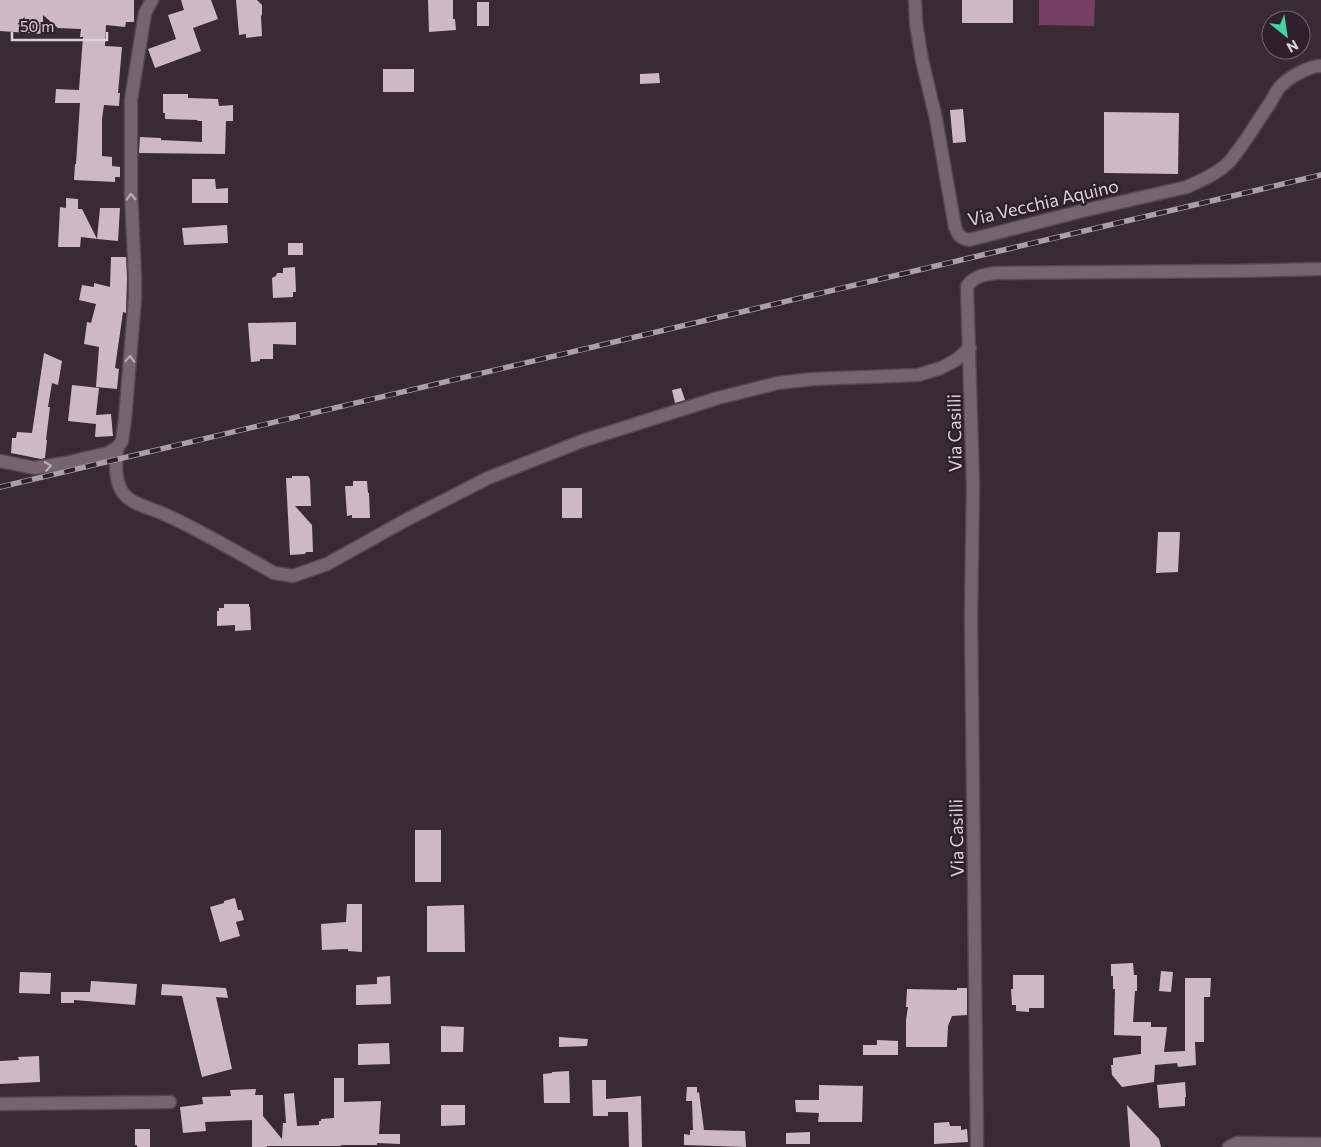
<svg xmlns="http://www.w3.org/2000/svg" width="1321" height="1147" viewBox="0 0 1321 1147" font-family="Commissioner,sans-serif">
  <rect width="100%" height="100%" fill="#392a34"/>
  <path fill="#753e63" d="M 1039,0 L 1095,0 L 1094,26 L 1039,25 Z"/>
  <g fill="#cdb9c5">
    <path d="M 0,0 L 134,0 L 134,22 L 126,22 L 125,27 L 106,25 L 105,46 L 122,47 L 118,93 L 120,93 L 119,106 L 104,105 L 102,119 L 102,156 L 112,157 L 112,166 L 120,167 L 120,177 L 115,177 L 115,182 L 74,180 L 75,164 L 76,164 L 80,103 L 55,103 L 56,89 L 79,90 L 83,37 L 80,37 L 81,29 L 58,28 L 43,15 L 43,34 L 0,31 Z"/>
    <path d="M 181,0 L 211,0 L 218,19 L 193,28 L 201,51 L 155,68 L 148,49 L 176,39 L 168,15 L 184,10 Z"/>
    <path d="M 236,0 L 257,0 L 262,5 L 262,15 L 261,16 L 262,36 L 246,38 L 246,34 L 239,35 Z"/>
    <path d="M 428,0 L 453,0 L 453,19 L 455,19 L 456,30 L 429,32 Z"/>
    <rect x="962" y="0" width="51" height="23"/>
    <rect x="477" y="2" width="12" height="24"/>
    <rect x="383" y="69" width="31" height="23"/>
    <path d="M 659,73 L 660,83 L 640,84 L 640,74 Z"/>
    <path d="M 163,94 L 188,94 L 188,98 L 218,99 L 219,106 L 233,105 L 233,121 L 226,121 L 225,154 L 139,153 L 140,137 L 161,138 L 161,140 L 202,142 L 202,121 L 197,121 L 198,120 L 165,119 L 165,113 L 163,113 Z"/>
    <path d="M 963,109 L 966,142 L 953,143 L 950,110 Z"/>
    <path d="M 1104,112 L 1179,113 L 1178,174 L 1104,173 Z"/>
    <path d="M 192,179 L 215,179 L 216,189 L 228,188 L 228,203 L 192,203 Z"/>
    <path d="M 66,198 L 78,199 L 78,209 L 82,209 L 97,239 L 81,237 L 80,247 L 58,247 L 60,207 L 66,208 Z"/>
    <path d="M 100,208 L 120,208 L 118,241 L 97,239 Z"/>
    <path d="M 227,225 L 228,243 L 184,245 L 182,228 Z"/>
    <rect x="288" y="243" width="15" height="12"/>
    <path d="M 111,257 L 126,257 L 127,278 L 126,313 L 123,312 L 115,368 L 119,369 L 117,389 L 96,387 L 99,347 L 84,344 L 87,322 L 91,323 L 96,304 L 79,300 L 82,285 L 94,287 L 94,283 L 110,287 Z"/>
    <path d="M 295,267 L 296,292 L 293,292 L 293,297 L 273,298 L 272,278 L 276,276 L 277,273 L 283,273 L 283,268 Z"/>
    <path d="M 296,322 L 296,345 L 273,344 L 273,359 L 260,359 L 260,361 L 251,362 L 248,323 Z"/>
    <path d="M 44,353 L 62,361 L 58,385 L 52,383 L 48,407 L 50,407 L 46,440 L 47,440 L 45,458 L 41,459 L 11,453 L 12,438 L 16,438 L 17,432 L 32,433 Z"/>
    <path d="M 72,385 L 99,388 L 96,415 L 111,414 L 113,436 L 95,437 L 96,424 L 68,421 Z"/>
    <path d="M 681,388 L 685,400 L 675,403 L 672,390 Z"/>
    <path d="M 292,476 L 308,476 L 310,479 L 311,506 L 295,506 L 312,525 L 313,552 L 306,552 L 305,554 L 290,555 L 286,478 L 292,478 Z"/>
    <path d="M 353,481 L 367,481 L 368,493 L 369,493 L 370,518 L 352,518 L 352,515 L 347,516 L 345,486 L 353,486 Z"/>
    <rect x="562" y="488" width="20" height="30"/>
    <path d="M 1158,532 L 1180,532 L 1178,572 L 1156,573 Z"/>
    <path d="M 224,604 L 249,604 L 249,607 L 250,607 L 251,630 L 235,631 L 235,625 L 217,626 L 217,611 L 219,611 L 219,608 L 224,608 Z"/>
    <rect x="415" y="830" width="26" height="52"/>
    <path d="M 235,898 L 238,910 L 241,910 L 244,920 L 236,922 L 240,936 L 220,942 L 210,907 L 224,903 L 224,901 Z"/>
    <path d="M 347,904 L 362,904 L 362,952 L 348,951 L 348,949 L 322,950 L 321,924 L 346,922 Z"/>
    <path d="M 464,905 L 465,952 L 427,952 L 427,906 Z"/>
    <path d="M 1133,963 L 1134,975 L 1137,975 L 1137,991 L 1135,991 L 1133,1022 L 1151,1022 L 1151,1027 L 1167,1027 L 1164,1052 L 1185,1051 L 1185,978 L 1211,978 L 1210,997 L 1204,997 L 1204,1042 L 1195,1042 L 1196,1065 L 1178,1067 L 1177,1063 L 1155,1065 L 1154,1082 L 1122,1087 L 1112,1075 L 1111,1065 L 1113,1065 L 1113,1058 L 1141,1054 L 1141,1036 L 1114,1035 L 1115,989 L 1113,989 L 1113,976 L 1111,976 L 1111,964 Z"/>
    <path d="M 1161,971 L 1173,972 L 1171,992 L 1159,991 Z"/>
    <path d="M 20,972 L 51,973 L 50,994 L 19,993 Z"/>
    <path d="M 1013,975 L 1044,975 L 1044,1008 L 1029,1008 L 1029,1012 L 1016,1011 L 1016,1005 L 1012,1005 L 1011,989 L 1013,989 Z"/>
    <path d="M 390,976 L 391,1004 L 356,1005 L 356,985 L 377,984 L 377,977 Z"/>
    <path d="M 91,981 L 137,984 L 135,1005 L 74,1000 L 74,1003 L 61,1003 L 61,992 L 90,992 Z"/>
    <path d="M 162,984 L 226,988 L 228,998 L 216,997 L 232,1069 L 202,1077 L 182,996 L 161,995 Z"/>
    <path d="M 957,988 L 967,988 L 967,1015 L 952,1016 L 948,1026 L 947,1047 L 906,1047 L 906,1020 L 908,1007 L 906,1007 L 907,989 L 957,990 Z"/>
    <path d="M 441,1026 L 464,1027 L 463,1052 L 441,1052 Z"/>
    <path d="M 559,1037 L 588,1039 L 587,1046 L 559,1047 Z"/>
    <path d="M 877,1040 L 898,1041 L 898,1055 L 863,1055 L 863,1045 L 877,1045 Z"/>
    <path d="M 389,1043 L 390,1064 L 358,1065 L 358,1044 Z"/>
    <path d="M 39,1056 L 40,1082 L 0,1084 L 0,1061 L 19,1060 L 18,1057 Z"/>
    <path d="M 569,1071 L 570,1103 L 544,1103 L 543,1074 L 552,1073 L 552,1072 Z"/>
    <path d="M 334,1078 L 344,1078 L 344,1102 L 381,1101 L 379,1134 L 400,1134 L 400,1144 L 377,1143 L 377,1145 L 342,1145 L 340,1146 L 267,1146 L 267,1147 L 252,1147 L 252,1120 L 205,1122 L 206,1131 L 183,1133 L 180,1107 L 203,1104 L 202,1097 L 231,1096 L 230,1090 L 256,1089 L 255,1095 L 263,1095 L 263,1116 L 282,1139 L 283,1123 L 286,1123 L 284,1094 L 294,1093 L 297,1126 L 319,1125 L 319,1121 L 321,1121 L 321,1119 L 334,1118 Z"/>
    <path d="M 592,1080 L 606,1080 L 606,1099 L 641,1096 L 642,1147 L 629,1147 L 628,1112 L 608,1112 L 608,1116 L 593,1116 Z"/>
    <path d="M 1185,1082 L 1186,1097 L 1185,1097 L 1185,1106 L 1159,1108 L 1157,1085 Z"/>
    <path d="M 819,1085 L 863,1086 L 862,1122 L 818,1122 L 819,1113 L 796,1112 L 795,1100 L 819,1100 Z"/>
    <path d="M 687,1087 L 697,1087 L 697,1093 L 699,1092 L 704,1130 L 745,1131 L 746,1147 L 684,1145 L 684,1134 L 690,1135 L 690,1130 L 693,1130 L 692,1101 L 686,1101 Z"/>
    <path d="M 441,1105 L 465,1105 L 465,1125 L 441,1126 Z"/>
    <path d="M 1127,1105 L 1159,1139 L 1161,1147 L 1130,1147 Z"/>
    <path d="M 949,1122 L 950,1126 L 961,1126 L 961,1130 L 967,1129 L 968,1142 L 934,1144 L 934,1123 Z"/>
    <path d="M 135,1129 L 150,1129 L 150,1147 L 137,1147 L 137,1145 L 135,1145 Z"/>
    <path d="M 810,1132 L 810,1144 L 786,1144 L 786,1133 Z"/>
  </g>
  <g fill="none" stroke-linecap="round" stroke-linejoin="round">
    <g stroke="#554850" stroke-width="15">
      <g id="minor">
        <path d="M 915,0 L 916,23 L 922,60 L 936,119 L 955,227 C 958,235 960,238 969,240 L 1082,211 L 1187,187 C 1202,180 1219,173 1230,161 C 1245,143 1257,122 1270,103 C 1274,97 1277,88 1283,84 C 1290,77 1311,65 1321,66"/>
        <path d="M 117,448 C 116,463 114,480 123,493 C 133,505 151,508 164,514 C 202,531 238,553 274,573 L 293,576 L 327,564 L 406,520 L 488,478 L 582,441 L 718,398 L 778,383 L 813,379 L 918,375 L 941,368 L 956,360 L 970,348"/>
        <path d="M 0,461 L 35,468 L 65,463 L 108,453 L 117,448 L 122,441 L 125,419 L 135,298 L 135,278 L 131,192 L 131,100 L 145,13 L 152,0"/>
        <path d="M 0,1104 L 170,1102"/>
        <path d="M 977,1147 L 971,617 L 973,486 L 967,286 C 974,276 984,275 995,273 L 1234,271 L 1321,269"/>
        <path d="M 1229,1147 L 1237,1143 L 1321,1144"/>
      </g>
    </g>
    <use href="#minor" stroke="#76646f" stroke-width="12"/>
    <g stroke="#aba0a7" stroke-width="5.5">
      <path id="rail" d="M 0,487 L 1321,175"/>
    </g>
    <use href="#rail" stroke="#2f202a" stroke-width="4" stroke-dasharray="11" stroke-linecap="butt"/>
  </g>
  <defs><path id="oneway-chevron" d="M-2-3.5L2.5 0L-2 3.5" fill="none" stroke-width="1.6" stroke-linecap="round" stroke-linejoin="round" transform="scale(1.25)"/></defs>
  <g stroke="#bdb1b8">
    <use href="#oneway-chevron" transform="translate(131 197) rotate(-92)"/>
    <use href="#oneway-chevron" transform="translate(130 359) rotate(-86)"/>
    <use href="#oneway-chevron" transform="translate(48 466) rotate(-9)"/>
  </g>
  <g text-anchor="middle" dominant-baseline="central" stroke-width="5" stroke-linejoin="round" paint-order="stroke">
    <g font-size="18" fill="#dcd2d8" stroke="#2f202a">
      <text transform="translate(1043 202) rotate(-13)">Via Vecchia Aquino</text>
      <text transform="translate(954 433) rotate(-91)">Via Casilli</text>
      <text transform="translate(956 838) rotate(-91)">Via Casilli</text>
    </g>
  </g>
  <g transform="translate(1286 35) rotate(150)"><circle r="24" fill="#2f202a" stroke="#746770"/>
  <path d="M0-4L9 19L0 12L-9 19Z" fill="#41d4a1"/>
  <text y="-8" font-size="14" font-weight="bold" text-anchor="middle" fill="#dcd2d8">N</text>
  </g>
  <path d="M12 32v8h95v-8" fill="none" stroke="#dcd2d8" stroke-width="2.5"/>
  <text x="20" y="32" font-size="15" fill="#dcd2d8" stroke="#2f202a" stroke-width="4" paint-order="stroke">50 m</text>
</svg>
